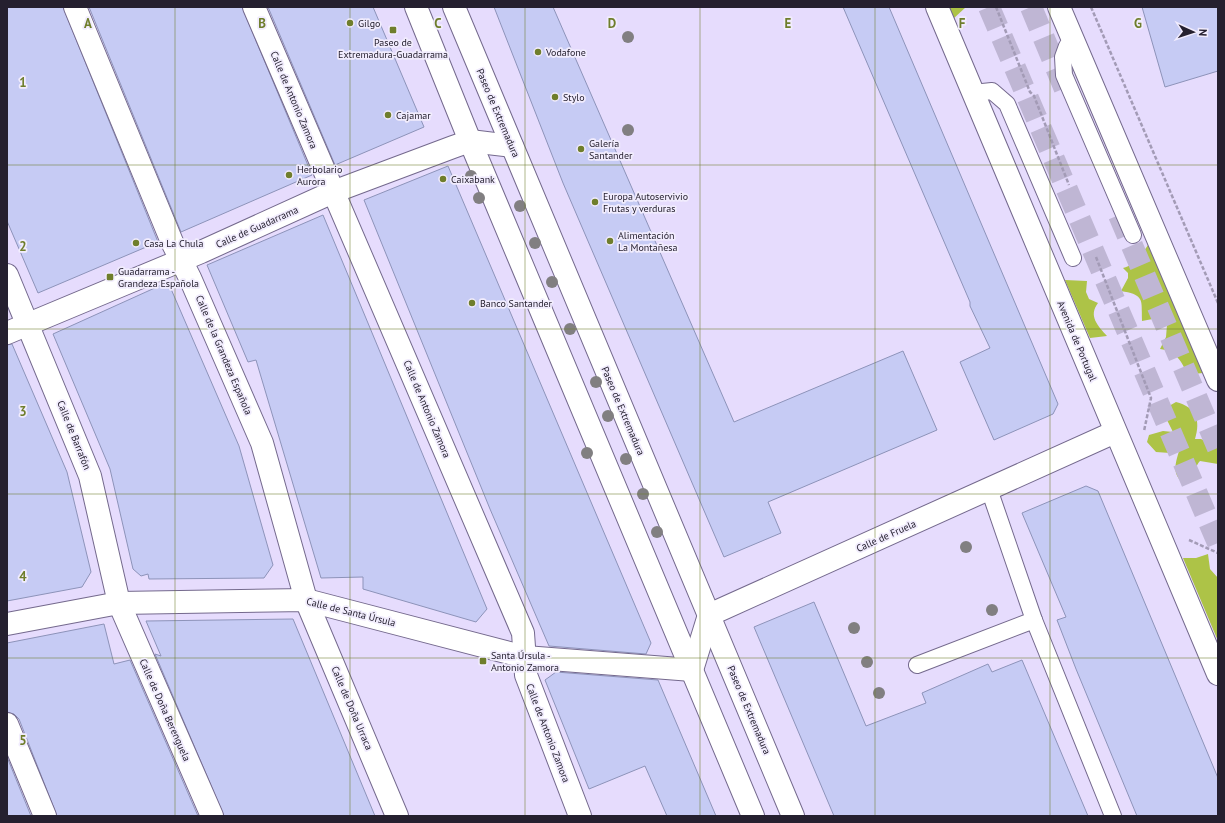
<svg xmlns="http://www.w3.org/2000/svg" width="1225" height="823" viewBox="0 0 1225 823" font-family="'PT Sans',sans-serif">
  <rect width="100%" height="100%" fill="#e6dcfd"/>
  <g fill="#adc347">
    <path d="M 948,7 L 966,7 L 953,19 Z"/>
    <path d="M 1148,245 L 1203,373 L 1193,374 L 1188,378 C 1184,364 1177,351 1160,349 L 1166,337 L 1167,325 L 1158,318 L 1142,321 C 1141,301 1146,295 1121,291 L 1128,278 L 1128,273 L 1123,268 C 1133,266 1142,254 1148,245 Z"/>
    <path d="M 1065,280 L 1087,281 L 1086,292 L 1089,299 L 1098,303 C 1088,316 1098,326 1107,336 L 1090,338 Z"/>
    <path d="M 1176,402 C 1196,407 1201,420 1195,439 L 1201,439 L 1218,447 L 1218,464 L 1200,461 C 1191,471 1199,479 1181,481 C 1172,472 1176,462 1179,451 L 1170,453 L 1156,452 L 1147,442 L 1149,435 L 1163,431 L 1173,432 L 1166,418 L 1169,406 Z"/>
    <path d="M 1208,554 L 1210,569 L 1218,578 L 1218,641 L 1183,558 L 1196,558 Z"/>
  </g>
  <g fill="#c6cbf4" stroke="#8d93b9">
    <path d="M 7,7 L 63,7 L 158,242 L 38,293 L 7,221 Z"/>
    <path d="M 89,7 L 242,7 L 312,175 L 181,232 Z"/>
    <path d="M 268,7 L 373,7 L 424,127 L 335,165 Z"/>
    <path d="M 494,7 L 553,7 L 734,422 L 903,351 L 937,430 L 768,502 L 781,533 L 724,557 L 563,183 Z"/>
    <path d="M 843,7 L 889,7 L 1058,404 L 1053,414 L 994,440 L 960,362 L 990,348 L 970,306 L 970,302 Z"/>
    <path d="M 1142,7 L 1218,7 L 1218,71 L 1165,87 Z"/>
    <path d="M 448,166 L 651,643 L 646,654 L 549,646 L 490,509 L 364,200 Z"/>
    <path d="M 323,215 L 487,609 L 476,622 L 363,589 L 363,577 L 321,578 L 256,360 L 248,362 L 207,265 Z"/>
    <path d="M 168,282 L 239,446 L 273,565 L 264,578 L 149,579 L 148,574 L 141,576 L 133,569 L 110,469 L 53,334 Z"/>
    <path d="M 12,344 L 67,472 L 91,572 L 82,587 L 7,601 L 7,345 Z"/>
    <path d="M 1086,486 L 1098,491 L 1218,778 L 1218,816 L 1137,816 L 1076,669 L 1057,620 L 1066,617 L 1022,513 Z"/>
    <path d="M 814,602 L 866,726 L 926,703 L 922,693 L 988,664 L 992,672 L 1022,660 L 1088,816 L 834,816 L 754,627 Z"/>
    <path d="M 293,619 L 375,816 L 224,816 L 155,654 L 161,656 L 146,621 Z"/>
    <path d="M 104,624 L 114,664 L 130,660 L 198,816 L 57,816 L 19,719 L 14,714 L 7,712 L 7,643 Z"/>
    <path d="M 556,672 L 658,680 L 716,816 L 667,816 L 645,766 L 589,789 L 545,680 Z"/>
    <path d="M 7,757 L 31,816 L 7,816 Z"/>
  </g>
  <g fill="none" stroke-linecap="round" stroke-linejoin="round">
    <g stroke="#bfb6d4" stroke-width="22" stroke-dasharray="22 11" stroke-linecap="butt">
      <path d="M 989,7 L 1218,543"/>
      <path d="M 1031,7 L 1067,94"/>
      <path d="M 1119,215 L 1218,448"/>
    </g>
    <g stroke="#74698d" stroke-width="18">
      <g id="lane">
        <path d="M 1074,42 L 1067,46 L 1063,57 L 1064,75 L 1133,235"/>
        <path d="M 973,93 L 992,91 L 1007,104 L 1073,258"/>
        <path d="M 989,489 L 1034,620 L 1113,816"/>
        <path d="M 917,665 L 1034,620"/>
      </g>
    </g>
    <g stroke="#74698d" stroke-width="24">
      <g id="street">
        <path d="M 75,7 L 172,242 L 190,278 L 262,443 L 306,600 L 397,816"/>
        <path d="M 254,7 L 523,633 L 526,675 L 580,816"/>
        <path d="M 937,7 L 1218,674"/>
        <path d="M 1059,7 L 1218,380"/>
        <path d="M 7,275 L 90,476 L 119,603 L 212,816"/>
        <path d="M 7,333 L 201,252 L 333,192 L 453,147 L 470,141 L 512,146"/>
        <path d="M 7,624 L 119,603 L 306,600 L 525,657 L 692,670 L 709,615 L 1115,432"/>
        <path d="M 7,724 L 45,816"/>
      </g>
    </g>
    <g stroke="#74698d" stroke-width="24">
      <g id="primary">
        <path d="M 416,7 L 470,141 L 753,816"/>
        <path d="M 454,7 L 793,816"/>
      </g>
    </g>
    <g stroke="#a39bb6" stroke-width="2.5" stroke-dasharray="4 2" stroke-linecap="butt">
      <path d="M 996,7 L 1030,92 L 1034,96 L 1069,185"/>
      <path d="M 1091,7 L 1218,303"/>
      <path d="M 1096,257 L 1151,398 L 1144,431"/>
      <path d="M 1189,540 L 1218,553"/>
    </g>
    <use href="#lane" stroke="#fff" stroke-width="16"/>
    <use href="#street" stroke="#fff" stroke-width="22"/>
    <use href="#primary" stroke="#fff" stroke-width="22"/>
  </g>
  <g fill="#817f81">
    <circle cx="628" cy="37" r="6"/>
    <circle cx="628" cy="130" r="6"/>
    <circle cx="471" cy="176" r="6"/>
    <circle cx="479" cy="198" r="6"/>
    <circle cx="520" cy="206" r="6"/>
    <circle cx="535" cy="243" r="6"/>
    <circle cx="552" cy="282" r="6"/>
    <circle cx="570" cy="329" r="6"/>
    <circle cx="596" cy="382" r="6"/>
    <circle cx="608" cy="416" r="6"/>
    <circle cx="587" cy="453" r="6"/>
    <circle cx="626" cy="459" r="6"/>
    <circle cx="643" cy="494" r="6"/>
    <circle cx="657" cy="532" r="6"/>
    <circle cx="966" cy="547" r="6"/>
    <circle cx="992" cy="610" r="6"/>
    <circle cx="854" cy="628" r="6"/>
    <circle cx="867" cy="662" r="6"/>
    <circle cx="879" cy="693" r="6"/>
  </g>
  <path fill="none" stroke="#6f7e2c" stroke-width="1" stroke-opacity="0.55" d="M 175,7 L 175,816M 350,7 L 350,816M 525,7 L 525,816M 700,7 L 700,816M 875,7 L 875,816M 1050,7 L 1050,816M 7,165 L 1218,165M 7,329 L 1218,329M 7,494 L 1218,494M 7,658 L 1218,658"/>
  <g fill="#6f7e2c" stroke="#f1ecfd" stroke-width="1.5">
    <circle cx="350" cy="23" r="4"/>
    <rect x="389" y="26" width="8" height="8" rx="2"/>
    <circle cx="538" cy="52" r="4"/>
    <circle cx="555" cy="97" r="4"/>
    <circle cx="388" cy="115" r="4"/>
    <circle cx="581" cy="149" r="4"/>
    <circle cx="289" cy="175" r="4"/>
    <circle cx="443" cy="179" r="4"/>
    <circle cx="595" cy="202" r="4"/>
    <circle cx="610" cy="241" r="4"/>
    <circle cx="136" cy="243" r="4"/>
    <rect x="106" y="273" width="8" height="8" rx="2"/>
    <circle cx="472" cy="303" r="4"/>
    <rect x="479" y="657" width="8" height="8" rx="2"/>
  </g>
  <g text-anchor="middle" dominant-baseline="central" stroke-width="3.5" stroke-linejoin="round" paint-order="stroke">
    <g font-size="10" fill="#25202f" stroke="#f1ecfd" text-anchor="start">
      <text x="358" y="23">Gilgo</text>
      <text x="393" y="42" text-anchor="middle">Paseo de<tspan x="393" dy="12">Extremadura-Guadarrama</tspan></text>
      <text x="546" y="52">Vodafone</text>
      <text x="563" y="97">Stylo</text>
      <text x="396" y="115">Cajamar</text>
      <text x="589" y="143">Galería<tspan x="589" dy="12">Santander</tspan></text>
      <text x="297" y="169">Herbolario<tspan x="297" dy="12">Aurora</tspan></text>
      <text x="451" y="179">Caixabank</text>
      <text x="603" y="196">Europa Autoservivio<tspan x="603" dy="12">Frutas y verduras</tspan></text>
      <text x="618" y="235">Alimentación<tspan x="618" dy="12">La Montañesa</tspan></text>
      <text x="144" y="243">Casa La Chula</text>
      <text x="118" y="271">Guadarrama -<tspan x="118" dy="12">Grandeza Española</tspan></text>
      <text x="480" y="303">Banco Santander</text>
      <text x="491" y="655">Santa Úrsula -<tspan x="491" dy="12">Antonio Zamora</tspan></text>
    </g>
    <g font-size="10" fill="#25202f" stroke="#f1ecfd">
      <text transform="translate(294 100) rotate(67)">Calle de Antonio Zamora</text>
      <text transform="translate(498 113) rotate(67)">Paseo de Extremadura</text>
      <text transform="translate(257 227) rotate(-24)">Calle de Guadarrama</text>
      <text transform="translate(1077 341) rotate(67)">Avenida de Portugal</text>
      <text transform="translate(224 355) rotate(67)">Calle de la Grandeza Española</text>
      <text transform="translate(427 409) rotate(67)">Calle de Antonio Zamora</text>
      <text transform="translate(623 411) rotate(67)">Paseo de Extremadura</text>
      <text transform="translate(74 435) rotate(68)">Calle de Barrafón</text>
      <text transform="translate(886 536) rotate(-24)">Calle de Fruela</text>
      <text transform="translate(351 612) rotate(14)">Calle de Santa Úrsula</text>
      <text transform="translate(352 708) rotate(67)">Calle de Doña Urraca</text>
      <text transform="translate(165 710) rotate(66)">Calle de Doña Berenguela</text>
      <text transform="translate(749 710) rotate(67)">Paseo de Extremadura</text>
      <text transform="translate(548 733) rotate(69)">Calle de Antonio Zamora</text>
    </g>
  </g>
  <g font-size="13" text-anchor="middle" font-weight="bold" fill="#6f7e2c" stroke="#f1ecfd" stroke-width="3.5" stroke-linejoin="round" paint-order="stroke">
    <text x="88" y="28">A</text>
    <text x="262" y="28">B</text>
    <text x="438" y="28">C</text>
    <text x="612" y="28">D</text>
    <text x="788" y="28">E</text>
    <text x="962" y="28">F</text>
    <text x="1138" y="28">G</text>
    <text x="23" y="87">1</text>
    <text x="23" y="251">2</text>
    <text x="23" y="416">3</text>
    <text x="23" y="581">4</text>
    <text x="23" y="745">5</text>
  </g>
  <rect width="1225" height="823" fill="none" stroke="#25202f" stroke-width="16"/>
  <g transform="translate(1193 32) rotate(93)" stroke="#f1ecfd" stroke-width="3" paint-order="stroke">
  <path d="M0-3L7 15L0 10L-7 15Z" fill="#25202f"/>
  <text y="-6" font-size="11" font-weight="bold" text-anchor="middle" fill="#25202f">N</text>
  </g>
</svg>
